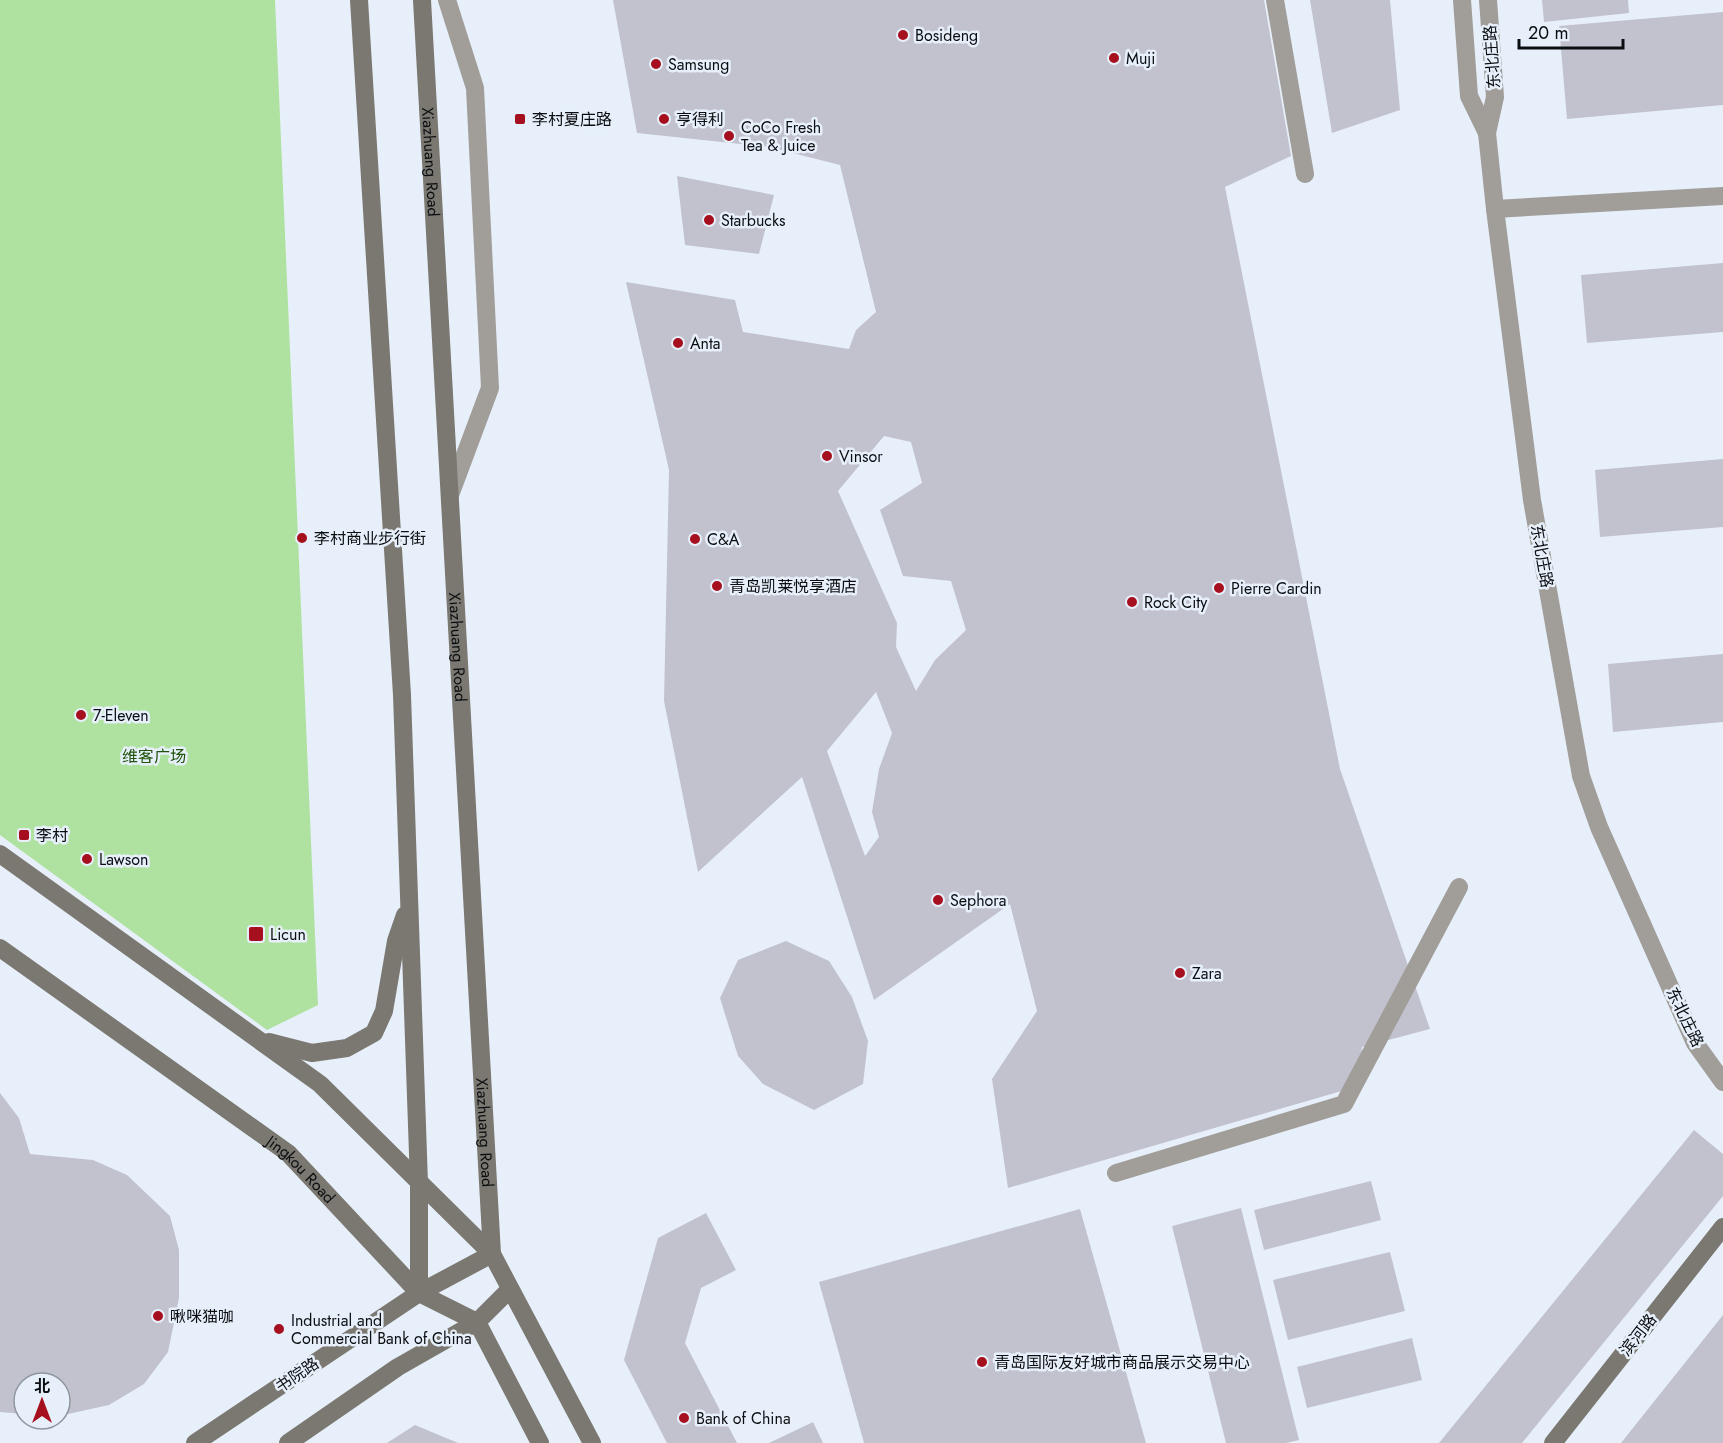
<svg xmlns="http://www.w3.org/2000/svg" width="1723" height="1443" viewBox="0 0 1723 1443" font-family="Jost,'Noto Sans SC',sans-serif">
  <rect width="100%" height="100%" fill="#e7f0fa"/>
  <path fill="#afe2a0" d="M 0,0 L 275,0 L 318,1005 L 267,1030 L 0,835 Z"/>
  <g fill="#c2c2ce" fill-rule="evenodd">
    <path d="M 613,0 L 1264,0 L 1291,156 L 1225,187 L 1340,769 L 1430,1029 L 1362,1047 L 1359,1086 L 1008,1188 L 992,1079 L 1037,1011 L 1010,904 L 874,1000 L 802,777 L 698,872 L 664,701 L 669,470 L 626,282 L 735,300 L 743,332 L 849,349 L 856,330 L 876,312 L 840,165 L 769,147 L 637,133 ZM 884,436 L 911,442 L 922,483 L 880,510 L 903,576 L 951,581 L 966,630 L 935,660 L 916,691 L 896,647 L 897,623 L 838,491 ZM 876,692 L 892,733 L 879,769 L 872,812 L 879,837 L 865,856 L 827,751 Z"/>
    <path d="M 1310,0 L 1390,0 L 1400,110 L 1332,133 Z"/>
    <path d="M 1542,0 L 1628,0 L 1629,13 L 1544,22 Z"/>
    <path d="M 1723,12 L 1723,105 L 1567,119 L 1559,26 Z"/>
    <path d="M 677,176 L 774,195 L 759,254 L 685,245 Z"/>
    <path d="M 1723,263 L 1723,332 L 1587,343 L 1581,275 Z"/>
    <path d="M 1723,459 L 1723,527 L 1600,537 L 1595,470 Z"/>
    <path d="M 1723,654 L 1723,722 L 1613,732 L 1608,664 Z"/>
    <path d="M 786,941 L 829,961 L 852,997 L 868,1041 L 863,1084 L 814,1110 L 763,1084 L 738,1056 L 720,998 L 738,960 Z"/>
    <path d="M 0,1093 L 19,1118 L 30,1154 L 93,1160 L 127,1175 L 170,1216 L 179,1250 L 179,1298 L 168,1352 L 144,1384 L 109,1405 L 68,1414 L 60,1414 L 60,1383 L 24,1383 L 24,1414 L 0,1412 Z"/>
    <path d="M 1694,1130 L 1723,1154 L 1723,1196 L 1522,1443 L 1439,1443 Z"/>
    <path d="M 1371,1181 L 1381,1220 L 1264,1250 L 1254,1210 Z"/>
    <path d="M 1241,1208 L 1299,1440 L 1286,1443 L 1226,1443 L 1172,1226 Z"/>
    <path d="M 1080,1209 L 1146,1443 L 864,1443 L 819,1282 Z"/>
    <path d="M 706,1213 L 736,1270 L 701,1288 L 685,1343 L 737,1443 L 667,1443 L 624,1360 L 658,1238 Z"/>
    <path d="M 1390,1252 L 1405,1311 L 1288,1340 L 1273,1280 Z"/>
    <path d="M 1723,1315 L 1723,1443 L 1621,1443 Z"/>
    <path d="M 1412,1338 L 1422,1380 L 1307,1408 L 1297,1367 Z"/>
    <path d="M 813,1422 L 823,1443 L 769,1443 Z"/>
    <path d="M 415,1425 L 458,1443 L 387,1443 Z"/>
  </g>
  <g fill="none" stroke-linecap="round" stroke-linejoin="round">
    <g stroke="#a19e9a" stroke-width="18">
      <path d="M 447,0 L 475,88 L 490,388 L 450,495"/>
      <path d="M 1116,1173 L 1344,1104 L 1459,887"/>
    </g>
    <g stroke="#a19e9a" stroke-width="18">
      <path d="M 1275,0 L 1305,174"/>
      <path d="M 1462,0 L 1469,96 L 1487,133"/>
      <path d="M 1488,0 L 1495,97 L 1487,133 L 1495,209 L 1532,500 L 1581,776 L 1599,827 L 1695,1043 L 1723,1082"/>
      <path d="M 1495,209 L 1723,196"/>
    </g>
    <g stroke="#7b7871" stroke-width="18">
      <path d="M 359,0 L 402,695 L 419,1183 L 419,1293"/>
      <path id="s1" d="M 422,0 L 492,1254 L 592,1443"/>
      <path d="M 0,854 L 320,1084 L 492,1254"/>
      <path id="s2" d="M 0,948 L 288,1153 L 419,1293 L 477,1322 L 540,1443"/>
      <path d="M 269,1042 L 312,1053 L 347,1048 L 374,1033 L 384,1011 L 396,941 L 405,915"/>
      <path d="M 195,1443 L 419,1293 L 492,1254"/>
      <path d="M 288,1443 L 398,1367 L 477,1322 L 510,1289"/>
      <path d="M 1553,1443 L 1723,1227"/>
    </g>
  </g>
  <g fill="#a60f1d" stroke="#e7f0fa" stroke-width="2">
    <circle cx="903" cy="35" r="6"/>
    <circle cx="1114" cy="58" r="6"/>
    <circle cx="656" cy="64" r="6"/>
    <rect x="514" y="113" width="12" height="12" rx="3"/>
    <circle cx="664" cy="119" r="6"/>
    <circle cx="729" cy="136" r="6"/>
    <circle cx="709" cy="220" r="6"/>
    <circle cx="678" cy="343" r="6"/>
    <circle cx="827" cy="456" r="6"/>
    <circle cx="302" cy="538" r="6"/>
    <circle cx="695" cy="539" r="6"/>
    <circle cx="717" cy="586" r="6"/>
    <circle cx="1219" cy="588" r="6"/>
    <circle cx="1132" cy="602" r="6"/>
    <circle cx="81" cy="715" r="6"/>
    <rect x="18" y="829" width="12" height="12" rx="3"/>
    <circle cx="87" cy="859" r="6"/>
    <circle cx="938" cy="900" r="6"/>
    <rect x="248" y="926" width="16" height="16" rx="3"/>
    <circle cx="1180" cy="973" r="6"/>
    <circle cx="158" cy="1316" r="6"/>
    <circle cx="279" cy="1329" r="6"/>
    <circle cx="982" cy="1362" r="6"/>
    <circle cx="684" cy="1418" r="6"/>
  </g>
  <g text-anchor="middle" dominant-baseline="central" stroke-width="5" stroke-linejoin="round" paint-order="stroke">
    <g font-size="16" fill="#0b0e11" stroke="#e7f0fa" text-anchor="start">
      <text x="915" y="35">Bosideng</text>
      <text x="1126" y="58">Muji</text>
      <text x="668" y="64">Samsung</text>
      <text x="532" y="119">李村夏庄路</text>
      <text x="676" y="119">亨得利</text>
      <text x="741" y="127">CoCo Fresh<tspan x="741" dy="18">Tea &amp; Juice</tspan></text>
      <text x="721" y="220">Starbucks</text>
      <text x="690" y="343">Anta</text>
      <text x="839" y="456">Vinsor</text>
      <text x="314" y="538">李村商业步行街</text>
      <text x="707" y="539">C&amp;A</text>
      <text x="729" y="586">青岛凯莱悦享酒店</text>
      <text x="1231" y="588">Pierre Cardin</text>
      <text x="1144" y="602">Rock City</text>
      <text x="93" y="715">7-Eleven</text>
      <text x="36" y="835">李村</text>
      <text x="99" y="859">Lawson</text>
      <text x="950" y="900">Sephora</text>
      <text x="270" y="934">Licun</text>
      <text x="1192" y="973">Zara</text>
      <text x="170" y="1316">啾咪猫咖</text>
      <text x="291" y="1320">Industrial and<tspan x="291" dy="18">Commercial Bank of China</tspan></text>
      <text x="994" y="1362">青岛国际友好城市商品展示交易中心</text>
      <text x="696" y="1418">Bank of China</text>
    </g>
    <g font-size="16" fill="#0b0e11" stroke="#e7f0fa">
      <text transform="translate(1492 57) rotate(-94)">东北庄路</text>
      <text stroke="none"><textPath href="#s1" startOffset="162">Xiazhuang Road</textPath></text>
      <text transform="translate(1542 556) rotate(80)">东北庄路</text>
      <text stroke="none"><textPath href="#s1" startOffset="648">Xiazhuang Road</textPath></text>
      <text transform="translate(1685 1017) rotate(64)">东北庄路</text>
      <text stroke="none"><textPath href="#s1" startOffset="1134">Xiazhuang Road</textPath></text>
      <text stroke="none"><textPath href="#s2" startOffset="374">Jingkou Road</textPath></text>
      <text transform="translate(1638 1335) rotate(-52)">滨河路</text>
      <text transform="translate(297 1375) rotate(-34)">书院路</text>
    </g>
    <g font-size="16" fill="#205309" stroke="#e7f0fa">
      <text x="154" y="756">维客广场</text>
    </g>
  </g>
  <g transform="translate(42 1401)"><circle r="28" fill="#e7f0fa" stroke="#8f969d" stroke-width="1.5"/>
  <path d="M0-4.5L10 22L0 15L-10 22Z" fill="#a60f1d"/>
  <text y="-9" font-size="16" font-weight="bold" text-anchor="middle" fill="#0b0e11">北</text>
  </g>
  <path d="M1519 39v9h104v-9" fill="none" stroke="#0b0e11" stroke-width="3"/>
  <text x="1528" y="39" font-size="18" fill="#0b0e11" stroke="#e7f0fa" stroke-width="4.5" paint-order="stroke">20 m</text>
</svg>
